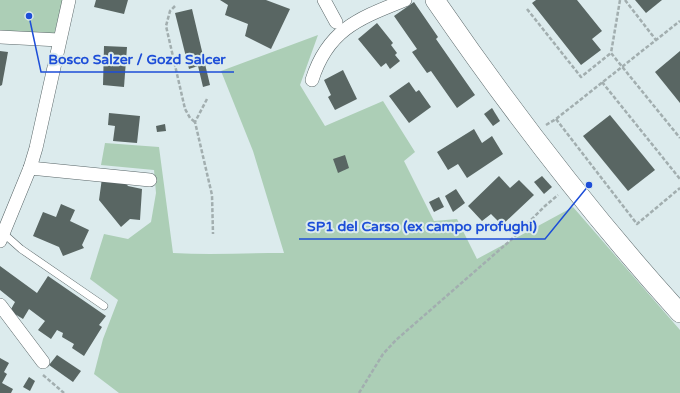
<svg xmlns="http://www.w3.org/2000/svg" width="680" height="393" viewBox="0 0 680 393" font-family="'Varela Round',sans-serif">
  <rect width="100%" height="100%" fill="#dcebed"/>
  <g fill="#acceb6">
    <path d="M 0,0 L 63,0 L 54,35 L 0,32 Z"/>
    <path d="M 318,35 L 300,85 L 325,126 L 383,101 L 415,152 L 404,161 L 434,221 L 457,219 L 477,259 L 573,207 L 680,330 L 680,393 L 119,393 L 94,374 L 103,339 L 118,300 L 90,279 L 104,234 L 128,239 L 151,222 L 156,193 L 154,170 L 101,165 L 105,143 L 159,147 L 173,253 C 210,255 247,253 284,253 L 253,151 L 221,71 Z"/>
  </g>
  <g fill="#596663">
    <path d="M 96,0 L 128,0 L 124,14 L 94,7 Z"/>
    <path d="M 220,0 L 266,0 L 290,9 L 271,49 L 245,36 L 248,24 L 225,15 L 228,5 Z"/>
    <path d="M 536,0 L 577,0 L 602,31 L 592,39 L 601,50 L 581,65 L 532,3 Z"/>
    <path d="M 635,0 L 662,0 L 646,13 Z"/>
    <path d="M 414,2 L 438,37 L 436,39 L 475,95 L 457,108 L 431,71 L 427,73 L 412,52 L 417,49 L 394,16 Z"/>
    <path d="M 192,9 L 210,85 L 203,87 L 198,66 L 189,69 L 175,13 Z"/>
    <path d="M 377,23 L 393,43 L 391,45 L 397,53 L 395,55 L 400,61 L 390,69 L 386,63 L 381,67 L 358,39 Z"/>
    <path d="M 104,46 L 127,47 L 124,87 L 103,85 Z"/>
    <path d="M 0,51 L 8,52 L 2,85 L 0,86 Z"/>
    <path d="M 680,51 L 680,103 L 655,72 Z"/>
    <path d="M 343,70 L 357,99 L 335,110 L 328,97 L 331,95 L 324,80 Z"/>
    <path d="M 409,82 L 416,92 L 419,90 L 431,107 L 409,123 L 389,96 Z"/>
    <path d="M 492,108 L 500,121 L 493,126 L 484,114 Z"/>
    <path d="M 109,113 L 140,116 L 137,143 L 113,141 L 115,126 L 108,125 Z"/>
    <path d="M 610,115 L 655,170 L 628,191 L 583,136 Z"/>
    <path d="M 165,124 L 166,131 L 157,132 L 156,126 Z"/>
    <path d="M 474,129 L 482,143 L 492,136 L 503,154 L 467,178 L 458,164 L 448,170 L 437,152 Z"/>
    <path d="M 345,155 L 349,168 L 338,173 L 333,159 Z"/>
    <path d="M 499,176 L 510,188 L 519,180 L 534,195 L 502,225 L 491,214 L 482,221 L 468,206 Z"/>
    <path d="M 542,176 L 552,187 L 544,194 L 534,182 Z"/>
    <path d="M 102,178 L 123,180 L 128,186 L 142,189 L 140,220 L 130,219 L 121,227 L 99,200 Z"/>
    <path d="M 456,189 L 465,203 L 453,212 L 445,196 Z"/>
    <path d="M 439,197 L 444,207 L 434,212 L 429,202 Z"/>
    <path d="M 61,204 L 75,210 L 70,221 L 89,230 L 82,245 L 84,248 L 63,256 L 59,247 L 33,236 L 43,212 L 56,217 Z"/>
    <path d="M 0,266 L 37,293 L 48,276 L 106,316 L 99,325 L 102,327 L 84,356 L 72,348 L 74,344 L 62,337 L 63,333 L 57,330 L 51,339 L 38,330 L 45,321 L 29,309 L 23,319 L 10,311 L 15,302 L 0,290 Z"/>
    <path d="M 57,355 L 81,371 L 73,382 L 49,365 Z"/>
    <path d="M 0,358 L 9,363 L 4,372 L 7,374 L 2,383 L 13,389 L 11,393 L 0,393 Z"/>
    <path d="M 29,377 L 35,381 L 30,391 L 23,387 Z"/>
  </g>
  <g fill="none" stroke-linecap="round" stroke-linejoin="round">
    <g stroke="#5a6769" stroke-width="8">
      <path id="lane" d="M 3,233 L 21,249 L 104,306"/>
    </g>
    <g stroke="#5a6769" stroke-width="14">
      <g id="street">
        <path d="M 324,0 L 336,22"/>
        <path d="M 0,37 L 59,40"/>
        <path d="M 312,80 C 328,29 360,18 405,0"/>
        <path d="M 30,168 L 150,180"/>
        <path d="M 0,241 L 30,168 L 36,148 L 69,0"/>
        <path d="M 0,305 L 43,362"/>
      </g>
    </g>
    <g stroke="#5a6769" stroke-width="20">
      <path id="secondary" d="M 435,0 C 510,109 591,215 680,313"/>
    </g>
    <g stroke="#a2aeaf" stroke-width="2.5" stroke-dasharray="4 2" stroke-linecap="butt">
      <path d="M 620,0 L 611,53 L 680,138"/>
      <path d="M 625,0 L 656,40"/>
      <path d="M 175,6 L 170,11 L 166,26 L 185,109 L 190,118 L 195,122"/>
      <path d="M 527,9 L 581,77 L 611,53"/>
      <path d="M 602,82 L 680,179"/>
      <path d="M 207,99 L 195,122 L 212,195 L 213,234"/>
      <path d="M 556,119 L 637,224 L 680,188"/>
      <path d="M 546,125 L 556,119 L 680,21"/>
      <path d="M 43,375 L 64,393"/>
      <path d="M 359,393 L 383,354 L 396,340 L 512,239 L 545,206 L 558,195"/>
    </g>
    <use href="#lane" stroke="#fff" stroke-width="7"/>
    <use href="#street" stroke="#fff" stroke-width="13"/>
    <use href="#secondary" stroke="#fff" stroke-width="19"/>
  </g>
  <path fill="none" stroke="#1d4ed8" stroke-width="1.5" d="M29 16L41 72H234M589 185L545 239H299"/>
  <g fill="#1d4ed8" stroke="#dcebed" stroke-width="1.5">
    <circle cx="29" cy="16" r="4"/>
    <circle cx="589" cy="185" r="4"/>
  </g>
  <g font-size="14" text-anchor="middle" font-weight="bold" fill="#1d4ed8" stroke="#dcebed" stroke-width="4" stroke-linejoin="round" paint-order="stroke">
    <text x="137" y="64">Bosco Salzer / Gozd Salcer</text>
    <text x="422" y="231">SP1 del Carso (ex campo profughi)</text>
  </g>
</svg>
